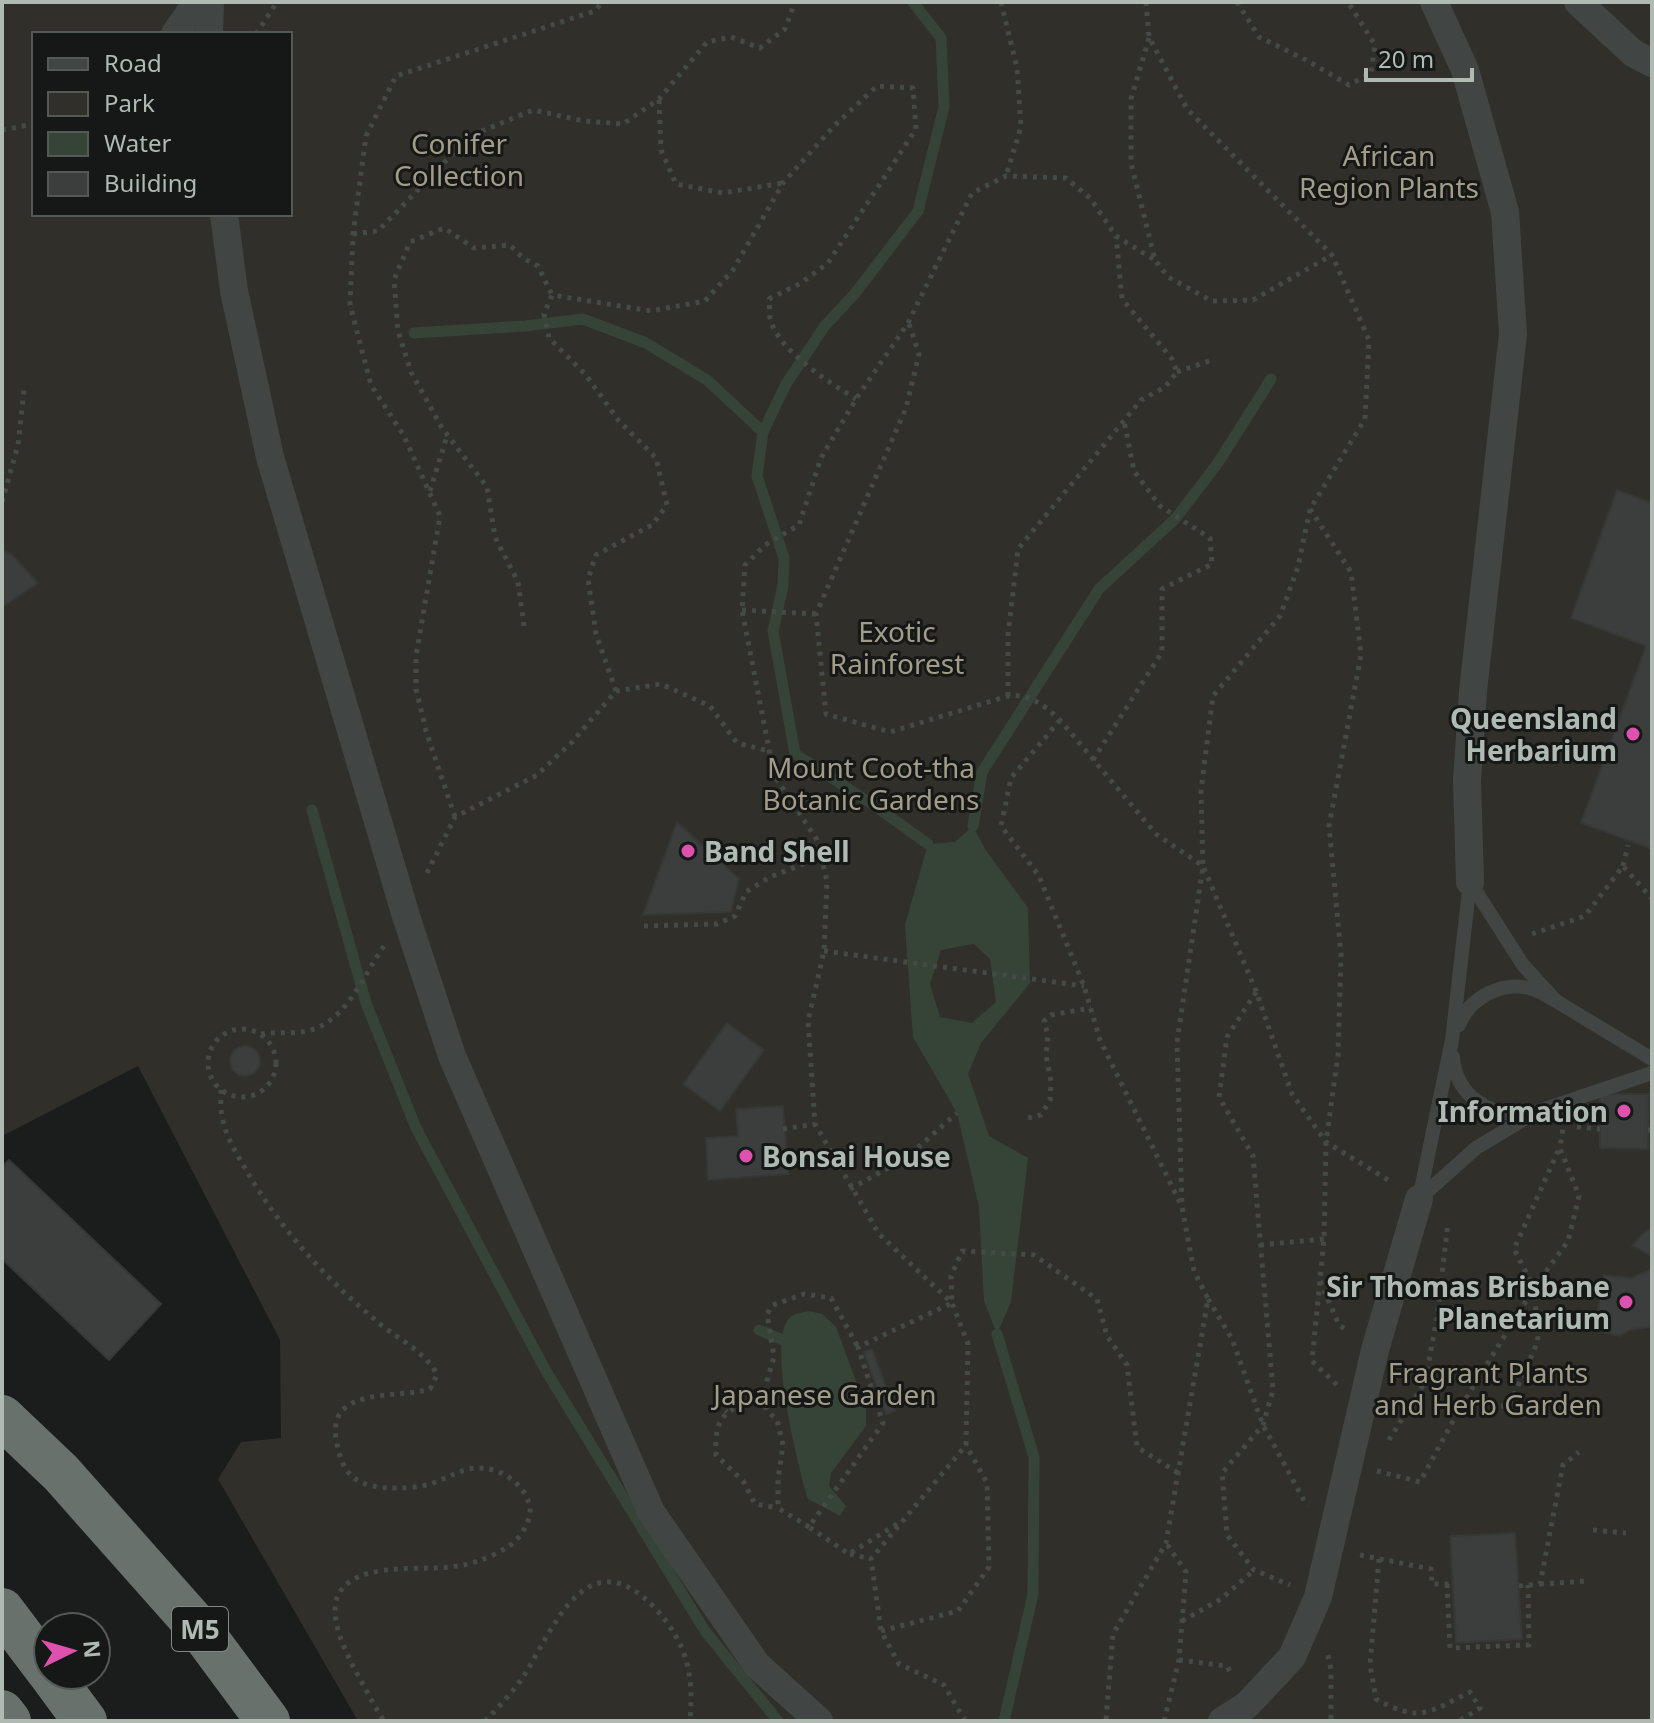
<svg xmlns="http://www.w3.org/2000/svg" width="1654" height="1723" viewBox="0 0 1654 1723" font-family="'Noto Sans',sans-serif">
  <rect width="100%" height="100%" fill="#1b1c1c"/>
  <path fill="#312f29" fill-rule="evenodd" d="M 2,2 L 1652,2 L 1649,77 L 1652,78 L 1652,1721 L 358,1721 L 218,1479 L 241,1442 L 281,1438 L 280,1340 L 138,1066 L 2,1136 ZM 34,34 L 290,34 L 290,214 L 34,214 Z"/>
  <g fill="#364437" fill-rule="evenodd">
    <path d="M 973,826 L 985,849 L 1028,908 L 1030,983 L 981,1043 L 968,1074 L 989,1136 L 1028,1158 L 1011,1302 L 997,1334 L 984,1301 L 979,1207 L 957,1113 L 913,1037 L 905,925 L 928,844 L 955,842 ZM 974,944 L 990,959 L 996,1002 L 972,1023 L 940,1017 L 930,984 L 941,950 Z"/>
    <path d="M 809,1311 L 822,1314 L 836,1327 L 866,1408 L 866,1426 L 831,1473 L 829,1486 L 846,1506 L 840,1516 L 808,1499 C 798,1466 769,1349 787,1321 C 793,1313 800,1313 809,1311 Z"/>
  </g>
  <g fill="none" stroke-linecap="round" stroke-linejoin="round">
    <g stroke="#364437" stroke-width="11">
      <path d="M 913,2 L 941,38 L 944,107 L 918,211 L 857,291 L 824,327 L 786,384 L 763,432 L 757,476 L 784,558 L 783,586 L 773,631 L 795,754 L 875,806 L 928,844"/>
      <path d="M 414,333 L 525,326 L 583,319 L 646,343 L 707,380 L 763,432"/>
      <path d="M 312,810 L 366,1003 L 416,1128 L 546,1371 L 705,1631 L 778,1721"/>
      <path d="M 973,826 L 982,772 L 1099,589 L 1175,519 L 1218,463 L 1271,379"/>
      <path d="M 759,1330 L 783,1340"/>
      <path d="M 997,1334 L 1034,1457 L 1033,1594 L 1004,1721"/>
    </g>
  </g>
  <g fill="#3b3e3d" stroke="#353837" stroke-width="2">
    <path d="M 1617,490 L 1652,503 L 1652,849 L 1581,823 L 1646,646 L 1571,618 Z"/>
    <path d="M 2,549 L 13,556 L 38,583 L 2,607 Z"/>
    <path d="M 677,822 L 739,879 L 731,912 L 643,915 Z"/>
    <path d="M 727,1023 L 764,1050 L 720,1111 L 683,1084 Z"/>
    <circle cx="245" cy="1061" r="15"/>
    <path d="M 1600,1094 L 1649,1094 L 1648,1149 L 1600,1148 Z"/>
    <path d="M 783,1106 L 788,1174 L 708,1180 L 706,1138 L 738,1136 L 736,1109 Z"/>
    <path d="M 9,1160 L 161,1304 L 109,1360 L 2,1259 L 2,1167 Z"/>
    <path d="M 1652,1228 L 1652,1256 L 1632,1246 L 1645,1231 Z"/>
    <path d="M 1652,1269 L 1652,1327 L 1632,1329 L 1620,1336 L 1594,1330 L 1604,1275 L 1631,1278 Z"/>
    <path d="M 872,1349 L 895,1411 L 886,1414 L 864,1352 Z"/>
    <path d="M 1515,1533 L 1522,1639 L 1456,1643 L 1450,1536 Z"/>
  </g>
  <g fill="none" stroke-linecap="round" stroke-linejoin="round">
    <g stroke="#444a46" stroke-width="5" stroke-dasharray="4 6" stroke-linecap="butt">
      <path d="M 1001,2 L 1017,68 L 1021,127 L 1006,176"/>
      <path d="M 1146,2 L 1149,37 L 1187,109 L 1332,255 L 1369,340 L 1365,419 L 1310,509 L 1298,567 L 1280,616 L 1213,696 L 1201,790 L 1203,866 L 1177,1042 L 1182,1207"/>
      <path d="M 1237,2 L 1259,37 L 1306,60 L 1349,85 L 1371,73 L 1375,45 L 1348,2"/>
      <path d="M 256,34 L 277,2"/>
      <path d="M 1149,38 L 1131,99 L 1131,163 L 1155,260 L 1168,277 L 1212,301 L 1253,300 L 1332,255"/>
      <path d="M 659,100 L 661,150 L 676,184 L 723,193 L 783,183"/>
      <path d="M 2,130 L 34,124"/>
      <path d="M 353,234 L 378,231 L 470,136 L 533,110 L 584,121 L 623,124 L 659,99 L 707,42 L 731,37 L 760,48 L 785,29 L 795,2"/>
      <path d="M 909,324 L 919,354 L 906,408 L 816,614 L 826,714 L 890,732 L 1008,696 C 1030,693 1045,706 1060,720 L 1156,834 L 1203,866 L 1256,991 L 1292,1094 L 1326,1142 L 1393,1183"/>
      <path d="M 1177,372 L 1212,360"/>
      <path d="M 430,491 L 447,436"/>
      <path d="M 2,502 L 18,445 L 24,390"/>
      <path d="M 1310,509 L 1351,572 L 1361,655 L 1329,826 L 1341,955 L 1338,1055 L 1326,1142 L 1324,1239 L 1312,1361 L 1337,1385"/>
      <path d="M 742,610 L 816,614"/>
      <path d="M 524,626 L 518,582 L 495,537 L 487,487 L 442,428 L 411,372 L 398,331 L 394,280 L 410,242 L 444,228 L 474,248 L 510,245 L 523,258 L 538,266 L 552,295"/>
      <path d="M 616,691 L 596,634 L 588,579 L 596,555 L 652,525 L 667,505 L 656,458 L 619,421 L 585,374 L 549,338 L 544,314 L 552,295 L 651,311 L 705,301 L 733,270 L 783,183 L 834,126 L 877,86 L 913,88 L 916,129 L 828,263 L 801,283 L 769,299 C 770,305 769,312 770,318 C 777,350 830,383 856,399"/>
      <path d="M 1008,696 L 1008,635 L 1018,549 L 1141,400 L 1165,387 L 1177,372 L 1172,359 L 1122,299 L 1116,236"/>
      <path d="M 1060,720 L 1011,778 L 1001,826 L 1039,876 L 1084,986 L 1100,1040 L 1182,1207 L 1194,1271 L 1208,1299 L 1166,1543 L 1113,1634 L 1106,1721"/>
      <path d="M 1093,760 L 1162,652 L 1162,589 L 1212,564 L 1210,538 L 1160,506 L 1134,471 L 1124,421"/>
      <path d="M 455,817 L 426,731 L 416,689 L 416,656 L 440,516 L 404,436 L 371,385 L 350,305 L 353,234 L 366,136 L 396,76 L 595,11 L 602,2"/>
      <path d="M 1623,866 L 1628,845"/>
      <path d="M 427,873 L 455,817 L 537,775 L 572,742 L 616,691 L 661,684 L 710,706 L 737,743 L 768,751"/>
      <path d="M 644,926 L 717,924 L 735,916 L 746,892 L 770,877 L 821,857"/>
      <path d="M 1532,934 L 1585,916 L 1623,866 L 1652,899"/>
      <path d="M 824,951 L 1084,986"/>
      <path d="M 1256,992 L 1227,1037 L 1219,1097 L 1253,1156 L 1273,1390 L 1263,1425 L 1222,1473 L 1227,1535 L 1254,1570 L 1290,1585"/>
      <circle cx="242" cy="1063" r="34"/>
      <path d="M 261,1034 C 277,1031 295,1035 311,1030 C 347,1020 364,974 384,946"/>
      <path d="M 221,1090 C 221,1100 220,1111 223,1121 C 227,1139 237,1154 246,1170 C 280,1228 323,1276 374,1319 C 393,1336 428,1353 437,1375 L 430,1389 C 399,1399 328,1386 336,1438 C 342,1478 358,1488 397,1488 C 408,1488 422,1487 433,1483 C 455,1475 471,1462 496,1471 C 512,1476 530,1493 530,1511 C 530,1520 524,1531 518,1538 C 511,1546 503,1550 493,1555 C 451,1575 423,1564 380,1571 C 316,1581 333,1627 354,1668 C 364,1686 373,1704 384,1721"/>
      <path d="M 1028,1118 L 1041,1115 L 1050,1100 L 1051,1082 L 1046,1055 L 1048,1035 L 1044,1021 L 1051,1015 L 1091,1008"/>
      <path d="M 1577,1127 L 1600,1129"/>
      <path d="M 783,1129 L 815,1124"/>
      <path d="M 1648,1130 L 1652,1130"/>
      <path d="M 850,1189 L 906,1158 L 957,1113"/>
      <path d="M 1260,1245 L 1324,1239"/>
      <path d="M 1320,1281 L 1339,1325 L 1348,1331"/>
      <path d="M 1208,1299 L 1232,1339 L 1263,1425 L 1307,1506"/>
      <path d="M 762,1398 C 726,1410 714,1414 716,1455 L 743,1481 L 755,1504 L 778,1508"/>
      <path d="M 719,1403 L 727,1412"/>
      <path d="M 1461,1408 L 1509,1406 L 1538,1341 L 1534,1288 L 1514,1249 L 1559,1149"/>
      <path d="M 1389,1440 L 1425,1382 L 1437,1318 L 1448,1222"/>
      <path d="M 1377,1471 L 1420,1482 L 1460,1408 L 1534,1288 L 1568,1241 L 1579,1196 L 1560,1148 L 1563,1128"/>
      <path d="M 897,1524 L 849,1554 L 809,1527 L 883,1423 L 858,1347 L 952,1303 L 951,1276 L 962,1251 L 1034,1255 L 1097,1299 L 1107,1336 L 1127,1365 L 1137,1447 L 1178,1473"/>
      <path d="M 809,1527 L 778,1508 L 778,1480 L 783,1445 L 777,1420 L 767,1411 L 762,1398 L 774,1357 L 767,1314 L 773,1305 L 804,1294 L 831,1298 L 858,1347"/>
      <path d="M 1593,1530 L 1626,1533"/>
      <path d="M 850,1554 L 871,1559"/>
      <path d="M 1360,1555 L 1431,1569 L 1432,1584 L 1452,1584"/>
      <path d="M 1379,1559 L 1370,1665 L 1376,1699 C 1420,1723 1427,1713 1470,1692 L 1480,1708 L 1459,1721"/>
      <path d="M 1447,1584 L 1450,1648 L 1529,1645 L 1528,1585"/>
      <path d="M 1540,1584 L 1589,1581"/>
      <path d="M 1519,1586 L 1540,1584 L 1563,1465 L 1579,1452"/>
      <path d="M 1182,1621 L 1221,1599 L 1254,1570"/>
      <path d="M 881,1631 L 958,1611 L 989,1567 L 987,1483 L 966,1445"/>
      <path d="M 1328,1655 L 1331,1670 L 1331,1721"/>
      <path d="M 1179,1660 L 1227,1666 L 1232,1676"/>
      <path d="M 485,1721 C 499,1707 514,1691 525,1674 C 555,1625 588,1538 655,1608 C 687,1643 694,1674 690,1721"/>
      <path d="M 965,1721 L 944,1685 L 899,1664 L 881,1631 L 871,1559 L 966,1445 L 968,1344 L 952,1303 L 879,1234 L 815,1124 L 808,1021 L 824,951 L 827,881 L 817,840 L 774,775 L 742,610 L 745,565 L 765,545 L 799,525 L 821,458 L 856,399 L 908,323 L 972,193 L 1006,176 L 1066,178 L 1090,198 L 1116,236 L 1155,260"/>
      <path d="M 1164,1721 L 1179,1660 L 1186,1572 L 1166,1543"/>
    </g>
    <g stroke="#414644" stroke-width="14">
      <path d="M 1470,882 L 1523,965 L 1556,1001 L 1652,1059"/>
      <path d="M 1459,1025 C 1470,997 1503,980 1533,989 C 1540,991 1549,997 1556,1001"/>
      <path d="M 1453,1057 C 1456,1096 1490,1118 1528,1113"/>
      <path d="M 1419,1199 L 1452,1040 L 1470,882"/>
      <path d="M 1419,1199 L 1476,1148 L 1536,1112 L 1652,1073"/>
    </g>
    <g stroke="#414644" stroke-width="28">
      <path d="M 1434,2 L 1465,70 L 1505,212 L 1513,334 L 1473,691 L 1467,781 L 1470,882"/>
      <path d="M 1578,2 L 1633,53 L 1652,63"/>
      <path d="M 175,34 L 197,2"/>
      <path d="M 209,34 L 210,2"/>
      <path d="M 224,214 L 234,291 L 270,457 L 406,916 L 452,1056 L 651,1512 L 757,1665 L 819,1721"/>
      <path d="M 1222,1721 L 1247,1705 L 1292,1657 L 1318,1597 L 1375,1350 L 1419,1199"/>
    </g>
    <g stroke="#69716c" stroke-width="44">
      <path d="M 2,1417 L 61,1473 L 202,1632 L 268,1721"/>
      <path d="M 2,1610 L 48,1671"/>
      <path d="M 51,1675 L 85,1721"/>
      <path d="M 2,1712 L 9,1721"/>
    </g>
  </g>
  <g fill="#de51ae" stroke="#161817" stroke-width="3">
    <circle cx="1633" cy="734" r="8"/>
    <circle cx="688" cy="851" r="8"/>
    <circle cx="1624" cy="1111" r="8"/>
    <circle cx="746" cy="1156" r="8"/>
    <circle cx="1626" cy="1302" r="8"/>
  </g>
  <g text-anchor="middle" dominant-baseline="central" stroke-width="6" stroke-linejoin="round" paint-order="stroke">
    <rect fill="#161817" stroke="#818984" stroke-width="2" x="172" y="1607" width="56" height="44" rx="6"/>
    <g font-size="26" font-weight="bold" fill="#afbab3">
      <text x="200" y="1629">M5</text>
    </g>
    <g font-size="28" fill="#a39c88" stroke="#161817">
      <text x="459" y="143">Conifer<tspan x="459" dy="32">Collection</tspan></text>
      <text x="1389" y="155">African<tspan x="1389" dy="32">Region Plants</tspan></text>
      <text x="897" y="631">Exotic<tspan x="897" dy="32">Rainforest</tspan></text>
      <text x="871" y="767">Mount Coot-tha<tspan x="871" dy="32">Botanic Gardens</tspan></text>
      <text x="1488" y="1372">Fragrant Plants<tspan x="1488" dy="32">and Herb Garden</tspan></text>
      <text x="825" y="1394">Japanese Garden</text>
    </g>
    <g font-size="28" font-weight="bold" fill="#afbab3" stroke="#161817" text-anchor="end">
      <text x="1617" y="718">Queensland<tspan x="1617" dy="32">Herbarium</tspan></text>
      <text x="704" y="851" text-anchor="start">Band Shell</text>
      <text x="1608" y="1111">Information</text>
      <text x="762" y="1156" text-anchor="start">Bonsai House</text>
      <text x="1610" y="1286">Sir Thomas Brisbane<tspan x="1610" dy="32">Planetarium</tspan></text>
    </g>
  </g>
  <rect width="1654" height="1723" fill="none" stroke="#afbab3" stroke-width="8"/>
  <rect x="32" y="32" width="260" height="184" fill="#161817" stroke="#535955" stroke-width="2"/>
  <rect x="48" y="58" width="40" height="12" fill="#414644" stroke="#535955" stroke-width="2"/>
  <text x="104" y="72" font-size="24" fill="#afbab3">Road</text>
  <rect x="48" y="92" width="40" height="24" fill="#312f29" stroke="#535955" stroke-width="2"/>
  <text x="104" y="112" font-size="24" fill="#afbab3">Park</text>
  <rect x="48" y="132" width="40" height="24" fill="#364437" stroke="#535955" stroke-width="2"/>
  <text x="104" y="152" font-size="24" fill="#afbab3">Water</text>
  <rect x="48" y="172" width="40" height="24" fill="#3b3e3d" stroke="#535955" stroke-width="2"/>
  <text x="104" y="192" font-size="24" fill="#afbab3">Building</text>
  <g transform="translate(72 1651) rotate(85)"><circle r="38" fill="#161817" stroke="#535955" stroke-width="2"/>
  <path d="M0-6L14 30L0 20L-14 30Z" fill="#de51ae"/>
  <text y="-12" font-size="22" font-weight="bold" text-anchor="middle" fill="#afbab3">N</text>
  </g>
  <path d="M1366 68v12h106v-12" fill="none" stroke="#afbab3" stroke-width="4"/>
  <text x="1378" y="68" font-size="24" fill="#afbab3" stroke="#161817" stroke-width="6" paint-order="stroke">20 m</text>
</svg>
